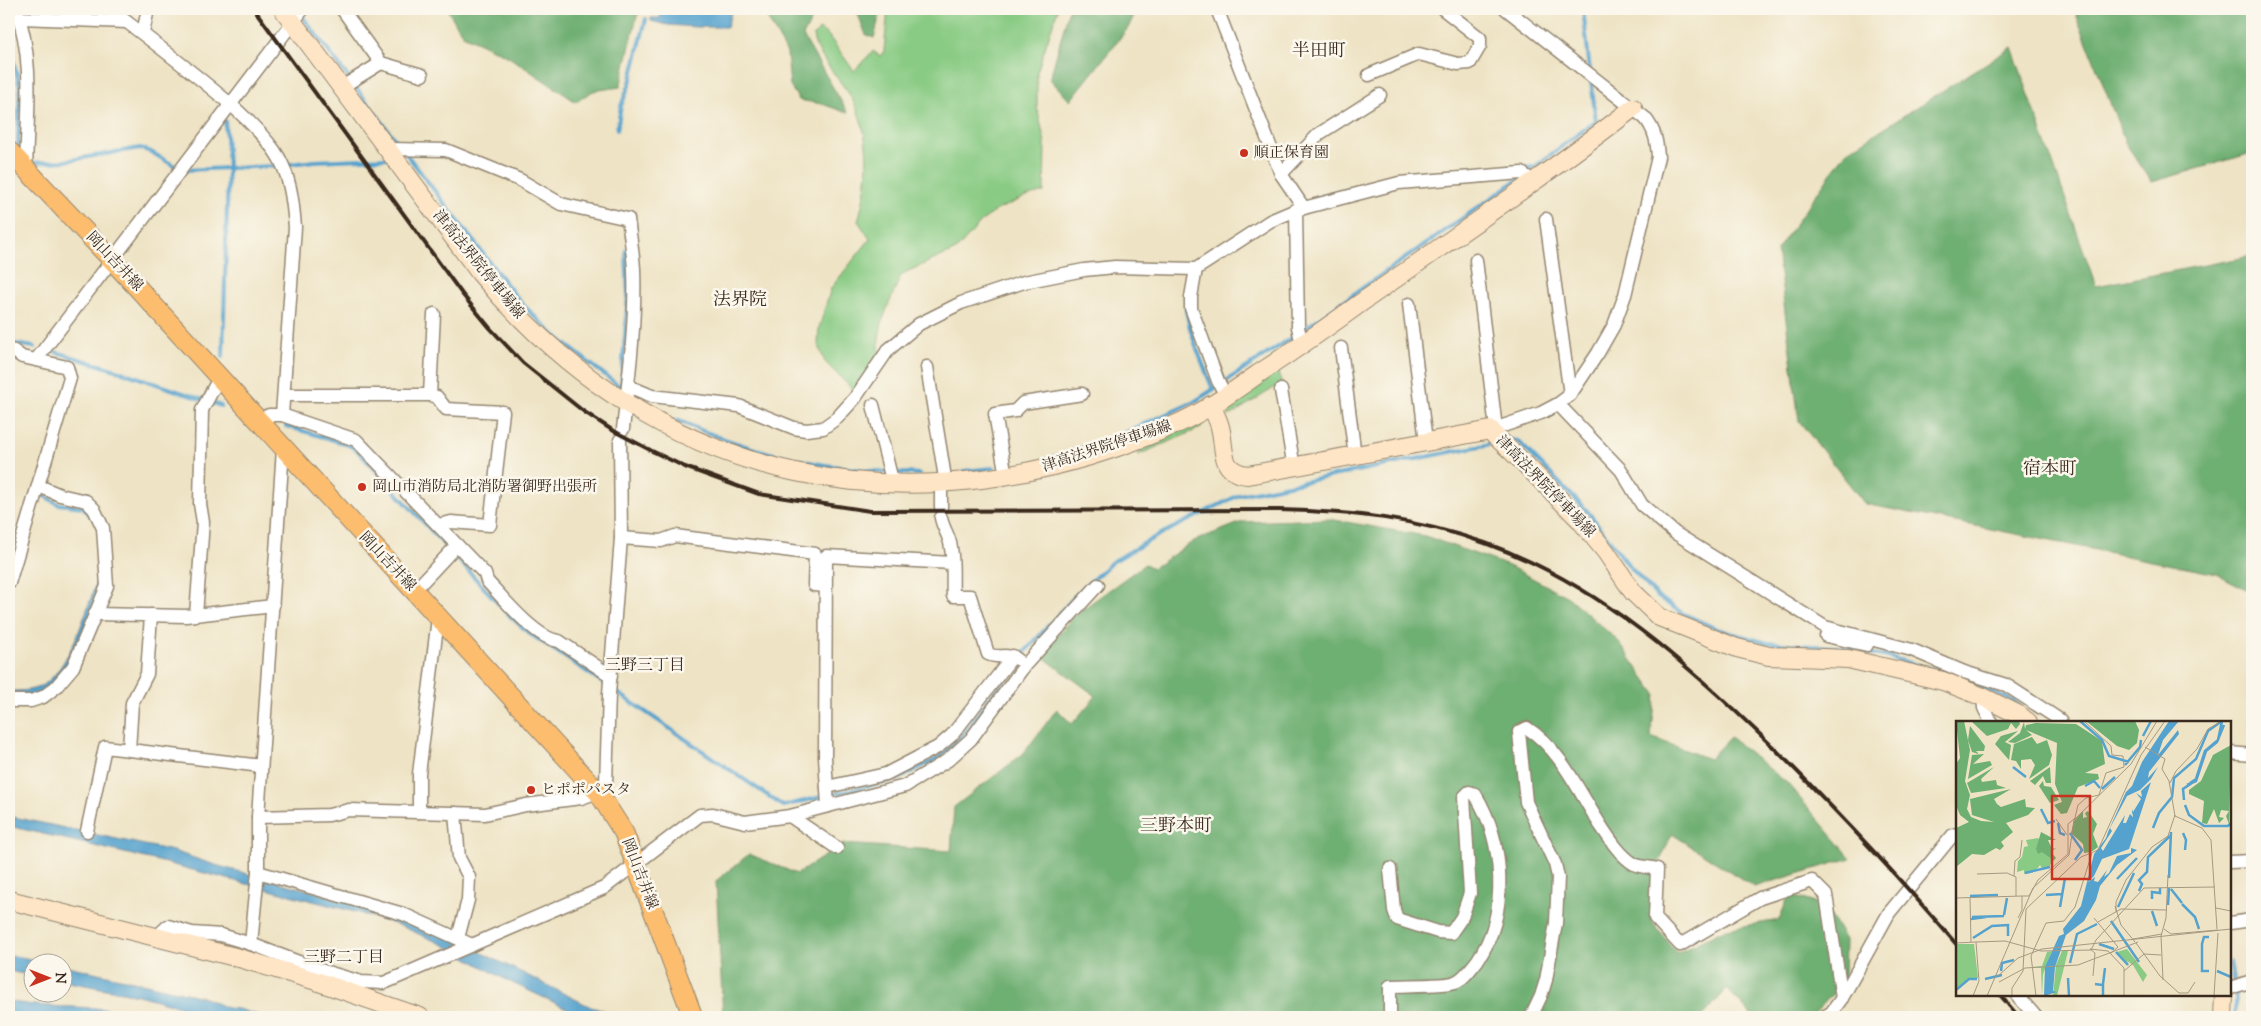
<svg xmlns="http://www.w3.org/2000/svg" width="2261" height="1026" viewBox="0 0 2261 1026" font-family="'Sorts Mill Goudy','Noto Serif JP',serif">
  <rect width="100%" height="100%" fill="#fbf7ec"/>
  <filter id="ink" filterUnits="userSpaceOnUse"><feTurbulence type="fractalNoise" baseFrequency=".02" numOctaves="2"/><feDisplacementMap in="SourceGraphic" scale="10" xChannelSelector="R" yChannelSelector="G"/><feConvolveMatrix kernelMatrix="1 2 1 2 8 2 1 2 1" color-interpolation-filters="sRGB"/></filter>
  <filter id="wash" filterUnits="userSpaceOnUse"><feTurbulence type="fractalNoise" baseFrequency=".0096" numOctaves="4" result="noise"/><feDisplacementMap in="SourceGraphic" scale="20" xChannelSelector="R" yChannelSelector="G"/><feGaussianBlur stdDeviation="1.12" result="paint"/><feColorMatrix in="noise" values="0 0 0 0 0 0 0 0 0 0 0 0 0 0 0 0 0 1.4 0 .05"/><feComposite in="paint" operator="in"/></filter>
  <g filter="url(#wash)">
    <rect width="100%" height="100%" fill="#eee3c4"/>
    <g fill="#89cb84" stroke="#627a51">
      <path d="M 888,9 L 1058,9 L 1037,72 L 1037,107 L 1045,143 L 1044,192 L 1025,197 L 997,210 L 983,220 L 956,250 L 906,272 L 900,277 C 892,299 874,330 880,354 L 854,391 L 825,362 L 818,345 L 819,328 L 831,288 L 870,239 L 858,221 C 870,180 872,135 851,97 C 845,86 809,46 814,35 C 814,35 819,30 819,29 L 828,35 L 854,71 L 873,51 L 880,56 L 884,51 Z"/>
      <path d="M 1277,371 L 1282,383 L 1229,416 L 1227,404 Z"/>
      <path d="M 1199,421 L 1202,424 L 1201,428 L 1138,455 L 1137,453 L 1161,438 Z"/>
    </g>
    <g fill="#6eaf72" stroke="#546c48">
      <path d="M 447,9 L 532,9 L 538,12 L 540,9 L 643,9 L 637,16 L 620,87 L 593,91 L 576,102 L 509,57 L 463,35 Z"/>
      <path d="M 762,9 L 817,9 L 803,36 L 848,113 L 822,104 L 799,100 L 790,86 L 787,53 Z"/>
      <path d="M 856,9 L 881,9 L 874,38 L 866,35 Z"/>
      <path d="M 1069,9 L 1137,9 L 1128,28 L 1070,101 L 1050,79 Z"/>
      <path d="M 2074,9 L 2252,9 L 2252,153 L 2152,182 L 2126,144 Z"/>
      <path d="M 2012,47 L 2096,286 L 2252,256 L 2252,592 L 2217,574 L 1865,504 L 1799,421 L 1777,250 L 1846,152 Z"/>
      <path d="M 1329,519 L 1425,536 L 1509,566 L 1568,597 L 1617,640 L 1656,694 L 1651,737 L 1709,759 L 1730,737 L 1787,783 L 1851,858 L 1754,887 L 1672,834 L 1654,874 L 1652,922 L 1677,953 L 1726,929 L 1779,920 L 1789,895 L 1825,906 L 1845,940 L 1844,982 L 1811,1017 L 1753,1017 L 1727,989 L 1702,1017 L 723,1017 L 716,881 L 749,854 L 797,874 L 843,844 L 951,851 L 954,807 L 1023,754 L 1057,709 L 1072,724 L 1096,696 L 1040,655 L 1076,614 L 1145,564 L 1153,568 L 1194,541 L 1242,522 Z"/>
    </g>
    <g fill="#54a2cd" stroke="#486676">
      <path d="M 662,9 L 732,9 L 727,27 L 697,27 L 668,25 L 651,21 L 651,18 L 660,18 Z"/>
      <path d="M 96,582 L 104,584 L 71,661 L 42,695 L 9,699 L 9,691 C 20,691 33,691 43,685 C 69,669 87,611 96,582 Z"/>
      <path d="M 9,816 L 173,851 L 215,865 L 367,906 L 448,936 L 591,1007 L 627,1017 L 585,1017 L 506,980 L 446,946 L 401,926 L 359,913 L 154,860 L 9,826 Z"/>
      <path d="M 9,955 L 54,963 L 32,964 L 32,976 L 9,971 Z"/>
      <path d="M 63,965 L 203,997 L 227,1008 L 238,1009 L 265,1017 L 219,1017 L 138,995 L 63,981 Z"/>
      <path d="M 9,1001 C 52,1011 101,1002 142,1017 L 9,1017 Z"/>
    </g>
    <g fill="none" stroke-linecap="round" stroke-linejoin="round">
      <g stroke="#54a2cd" stroke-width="4">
        <path d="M 1583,9 L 1590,71"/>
        <path d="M 302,16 L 400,146"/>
        <path d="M 9,44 L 20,86 L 18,150"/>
        <path d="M 617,130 L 621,106 L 630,83 L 646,19"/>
        <path d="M 404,151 L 521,303 L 555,336 L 633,397 L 642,402"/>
        <path d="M 29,163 L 65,161 L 140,148 L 151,152 L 178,168"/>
        <path d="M 184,170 L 275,166 L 314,161 L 387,158"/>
        <path d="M 1526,173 L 1596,121 L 1591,80"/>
        <path d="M 1427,174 L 1534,167"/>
        <path d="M 9,195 L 16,167"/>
        <path d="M 1315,199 L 1373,183"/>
        <path d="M 1190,271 C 1176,312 1199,351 1213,390"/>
        <path d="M 9,343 L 34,347"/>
        <path d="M 56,352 L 116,370 L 221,406"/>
        <path d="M 223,357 L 228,167 L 225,121"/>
        <path d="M 621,388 L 628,295 L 626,250"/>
        <path d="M 677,420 C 757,456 833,471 920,474"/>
        <path d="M 286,426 L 344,443 L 356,449 L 510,616 L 529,633 L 607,685"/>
        <path d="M 1110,439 L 1194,402 L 1281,345 L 1520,178"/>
        <path d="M 1506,440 L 1518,441 L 1588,512 L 1630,567 L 1657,596 L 1682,613 L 1717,629 L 1767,643 L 1843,648 L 1889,657 L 1940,672"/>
        <path d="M 1065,454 L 1092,445"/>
        <path d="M 964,471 L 994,468"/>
        <path d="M 43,495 L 58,504 L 83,507 L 91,516"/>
        <path d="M 1952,675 L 2014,701 L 2020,707"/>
        <path d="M 612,689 L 783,806 L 898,779 L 938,758 L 959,739 L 1023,654 L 1077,594 L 1112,562 L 1157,536 L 1239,495 L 1495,443"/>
        <path d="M 2230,962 L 2235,991 L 2235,1017"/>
      </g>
    </g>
  </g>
  <g filter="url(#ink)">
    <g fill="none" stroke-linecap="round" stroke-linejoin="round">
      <g stroke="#948671" stroke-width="15">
        <g id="street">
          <path d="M 16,9 C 35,59 27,117 26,169"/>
          <path d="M 109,9 C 140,31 170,55 200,79 C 226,100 254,123 274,150 C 290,172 293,201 295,227 L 282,415 L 269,415 L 257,420"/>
          <path d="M 342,9 L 381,63 L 422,75"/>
          <path d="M 1217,9 L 1281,174 L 1304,208"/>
          <path d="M 20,18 L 127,22"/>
          <path d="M 143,33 L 148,9"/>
          <path d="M 1369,75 L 1419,54 L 1458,64 L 1470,63 L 1480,46 L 1480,38 L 1443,9"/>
          <path d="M 342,87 L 381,63"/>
          <path d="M 389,149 L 446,150 L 520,180 L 561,204 L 628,219 C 630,236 633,252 634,269 C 636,322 629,376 623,429"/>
          <path d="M 1281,174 L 1319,134 L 1380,95"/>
          <path d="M 1296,210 L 1298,327 L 1302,345"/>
          <path d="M 1546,219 L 1570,395"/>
          <path d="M 1476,260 L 1496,429"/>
          <path d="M 1196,269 L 1191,297 L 1191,308 L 1218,381 L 1226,396"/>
          <path d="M 1409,304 L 1426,442"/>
          <path d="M 434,314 L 430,395 L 437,397 L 446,409 L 503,412 L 490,525 L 451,522 L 438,525"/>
          <path d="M 1341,348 L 1355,456"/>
          <path d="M 9,350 L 14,351 L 22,357 L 36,360"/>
          <path d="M 927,367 L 946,484"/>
          <path d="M 628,386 L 652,396 L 739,406 L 794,428 L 806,430 L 823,428 L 837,418 L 855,398 L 888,350 L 919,324 L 961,303 L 1024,282 L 1084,270 L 1115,267 L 1196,269 L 1270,221 L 1296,210 L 1399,183 L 1522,173 L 1533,181"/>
          <path d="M 1281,390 L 1294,468"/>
          <path d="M 285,395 L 430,395"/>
          <path d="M 1558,404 L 1621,470 L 1642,505 L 1675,533 L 1825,627 L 1912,650 L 1964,672 L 2006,685 L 2060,720"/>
          <path d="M 873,405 L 893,484"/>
          <path d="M 282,415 L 356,440 L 485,574 L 487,581 C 502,597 536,639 559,641 L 611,676"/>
          <path d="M 1491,430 L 1541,413 L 1558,404 L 1570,395 L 1598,353 L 1614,325 L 1625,295 L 1658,157 C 1657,142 1655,130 1645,118 L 1506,9"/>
          <path d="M 1006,476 L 995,414 L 1015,411 L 1023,403 L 1082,394"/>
          <path d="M 941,484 L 941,507"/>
          <path d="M 941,518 C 943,529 950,536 951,548 C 954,563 952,580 953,596 L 970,596 L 988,654 C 997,659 1009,653 1017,659"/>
          <path d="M 621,538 L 661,541 L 675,536 L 815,554 L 814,585 L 825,586"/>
          <path d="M 9,583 L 70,378 L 67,367 L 36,360 L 303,9"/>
          <path d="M 414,591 L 457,545"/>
          <path d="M 95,614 L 186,616 L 273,606"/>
          <path d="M 196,615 L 203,522 L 200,504 L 202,410 L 219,378"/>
          <path d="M 1826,636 L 1867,645"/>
          <path d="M 1983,697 L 1984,708 L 1991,722"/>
          <path d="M 9,701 L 31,701 L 43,697 L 56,687 L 73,667 L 107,586 L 103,528 L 94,509 L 86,501 L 60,495 L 39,486"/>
          <path d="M 129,750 L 132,703 L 147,674 L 151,615"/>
          <path d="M 2230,753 L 2252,755"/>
          <path d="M 827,787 L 886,774 L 938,747 L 952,735 L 1013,656"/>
          <path d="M 828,806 L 825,757 L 826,556 L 952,563"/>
          <path d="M 419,812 L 419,774 L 438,618"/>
          <path d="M 455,813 L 459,858 L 469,877 L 468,900 L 458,938"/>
          <path d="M 790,816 L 905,786 L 948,760 L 971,739 L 1025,665 L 1098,585"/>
          <path d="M 258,817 L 329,815 L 349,810 L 485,814 L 526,805 L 581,798 L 598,792 L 606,783 L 609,694 L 621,538 L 620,440"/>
          <path d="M 87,831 L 105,747 L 261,766"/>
          <path d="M 2230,862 L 2252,861"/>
          <path d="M 1390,869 L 1394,910 L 1397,919 L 1438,932 L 1451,933 L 1462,917 L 1470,893 L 1464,797 L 1469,792 L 1475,794 C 1504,841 1510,914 1477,961 C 1471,968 1464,979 1455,982 C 1447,986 1402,985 1390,986 L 1390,1017"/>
          <path d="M 258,872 L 403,914 L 472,945"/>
          <path d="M 2230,923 L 2252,920"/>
          <path d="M 155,938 L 168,926 L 192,933 L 221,935 L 251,944 L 320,970 L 318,978"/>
          <path d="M 251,944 L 258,872 L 258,817 L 283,449"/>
          <path d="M 320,970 L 361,982 L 384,983 L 604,888 L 700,815 L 713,814 L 745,822 L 790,816 L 837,848"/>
          <path d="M 2230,988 L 2252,981"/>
          <path d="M 2017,995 L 2036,1017"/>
          <path d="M 1531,1017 L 1541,996 L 1546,980 L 1556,923 L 1558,877 L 1555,864 L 1526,802 L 1519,732 L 1527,728 C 1562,750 1580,795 1603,829 C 1611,841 1621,856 1634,864 C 1640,867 1650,867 1657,869 L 1655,918 L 1680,945 L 1760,898 L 1812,881 L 1826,895 L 1842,998"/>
          <path d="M 1823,1017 L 1831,1013 L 1842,998 L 1889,913 L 1953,835 L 1957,834"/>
        </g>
      </g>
      <g stroke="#948671" stroke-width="20">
        <g id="secondary">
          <path d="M 283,9 L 480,273 C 661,491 916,536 1172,426 C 1203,413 1231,393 1258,374 C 1293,351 1328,327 1362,302 C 1453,238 1545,176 1633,108"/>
          <path d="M 1211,405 C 1214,412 1218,419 1220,427 C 1226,449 1218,472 1248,475 L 1491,430 L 1495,436 L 1523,462 L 1580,520 L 1606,552 L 1633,592 L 1659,617 L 1737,648 L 1769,656 L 1848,659 L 1943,681 L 1983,697 L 2017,714 L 2028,722"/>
          <path d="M 9,900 L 239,958 L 316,981 L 420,1017"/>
          <path d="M 2223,1017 L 2224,995"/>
        </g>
      </g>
      <g stroke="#948671" stroke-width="21">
        <path id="primary" d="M 9,151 L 113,261 L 598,792 L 624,833 L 693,1017"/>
      </g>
      <use href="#street" stroke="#fff" stroke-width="12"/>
      <use href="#secondary" stroke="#fee5c5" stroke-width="18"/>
      <use href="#primary" stroke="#fcbd6e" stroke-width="19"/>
      <g stroke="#3b2a1e" stroke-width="4">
        <path d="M 254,9 L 462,294 L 490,328 L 523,363 L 583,411 L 612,430 L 652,451 L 685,467 L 759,494 L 870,511 L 1279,510 C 1354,512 1414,518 1485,543 C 1598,583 1690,666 1774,748 C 1838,812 1899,877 1957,945"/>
        <path d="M 2000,995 L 2019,1017"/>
      </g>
    </g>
  </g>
  <g fill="#c8321e" stroke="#fbf7ec" stroke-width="2">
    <circle cx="1244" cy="153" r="5"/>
    <circle cx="362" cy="487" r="5"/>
    <circle cx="531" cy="790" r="5"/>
  </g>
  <g text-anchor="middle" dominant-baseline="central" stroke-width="5" stroke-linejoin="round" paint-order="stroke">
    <g font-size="15" fill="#3b2a1e" stroke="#fbf7ec" text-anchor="start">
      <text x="1254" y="153">順正保育園</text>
      <text x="372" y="487">岡山市消防局北消防署御野出張所</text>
      <text x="541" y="790">ヒポポパスタ</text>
    </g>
    <g font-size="15" fill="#3b2a1e" stroke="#fbf7ec">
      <text transform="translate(114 262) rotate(47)">岡山吉井線</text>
      <text transform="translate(478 265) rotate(51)">津高法界院停車場線</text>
      <text transform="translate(1107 447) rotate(-18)">津高法界院停車場線</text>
      <text transform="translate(1545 487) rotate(46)">津高法界院停車場線</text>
      <text transform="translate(387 562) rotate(47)">岡山吉井線</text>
      <text transform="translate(639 874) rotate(69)">岡山吉井線</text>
    </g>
    <g font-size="16" fill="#3b2a1e" stroke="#fbf7ec">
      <text x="645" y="666">三野三丁目</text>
      <text x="344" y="958">三野二丁目</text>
    </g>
    <g font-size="18" fill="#3b2a1e" stroke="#fbf7ec">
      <text x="1319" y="52">半田町</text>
      <text x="740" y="301">法界院</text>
      <text x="2050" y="470">宿本町</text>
      <text x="1176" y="827">三野本町</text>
    </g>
  </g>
  <g transform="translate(1956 721)">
    <rect width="275" height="275" fill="#eee3c4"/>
    <path d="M 82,117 L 96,135 L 94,145 L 87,149 L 84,144 L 81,148 L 68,153 L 68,149 L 61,151 L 62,140 L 66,136 L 68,126 L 72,125 L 70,119 ZM 0,223 L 18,223 L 22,257 L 12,258 L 0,268 ZM 171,228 L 191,254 L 187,261 L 177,244 L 171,240 L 173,245 L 161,231 ZM 96,230 L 87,253 L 86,274 L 85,247 L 76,247 L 88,246 L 76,246 L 86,245 L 91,231 ZM 106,230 L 112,230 L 101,275 L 97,275 L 100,244 Z" fill="#89cb84"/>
    <path d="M 0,0 L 8,0 L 14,29 L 9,60 L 14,74 L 11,88 L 15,96 L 25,100 L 38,101 L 16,94 L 14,78 L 55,68 L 38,78 L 41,83 L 45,86 L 69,78 L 70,86 L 79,87 L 72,94 L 50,102 L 57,111 L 45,121 L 48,125 L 44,129 L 40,127 L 28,134 L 16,133 L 0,146 L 0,107 L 13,101 L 4,94 L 0,84 L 0,43 L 4,37 ZM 15,0 L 63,0 L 64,3 L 60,8 L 55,2 L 52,8 L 31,15 ZM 130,0 L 179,0 L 183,9 L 181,22 L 173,29 L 161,25 ZM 68,1 L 69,8 L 70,4 L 80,2 L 120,3 L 146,20 L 149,43 L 129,52 L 142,53 L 143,58 L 122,66 L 111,92 L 105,93 L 98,84 L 106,81 L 99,63 L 101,22 L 70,9 L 76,14 L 59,22 L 52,21 L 64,12 ZM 14,5 L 29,25 L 28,30 L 20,30 L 23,33 L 16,31 L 12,19 ZM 62,10 L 49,21 L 55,24 L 53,39 L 39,23 L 45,15 ZM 76,16 L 81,23 L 91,19 L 96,34 L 93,44 L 73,58 L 79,44 L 75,38 L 65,39 L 65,48 L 60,40 L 55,39 L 58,23 ZM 275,24 L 273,103 L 270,95 L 273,90 L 265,89 L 263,96 L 268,97 L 263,102 L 258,88 L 251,103 L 246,102 L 248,80 L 233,73 L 233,69 L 245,60 L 257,34 ZM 28,33 L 17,43 L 34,40 L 36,44 L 12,58 L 16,34 ZM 38,46 L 25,58 L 26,61 L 40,59 L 41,64 L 50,67 L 15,72 L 11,62 ZM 94,46 L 95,62 L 90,62 L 87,55 L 79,64 L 74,60 ZM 87,60 L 88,65 L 95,66 L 103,79 L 94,82 L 83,65 ZM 127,90 L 127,97 L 131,96 L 129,92 L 132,90 L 141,103 L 137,113 L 142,126 L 135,131 L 128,132 L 127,123 L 115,112 L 118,100 ZM 85,111 L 100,119 L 92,119 L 96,128 L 100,127 L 95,131 L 100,137 L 94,143 L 96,138 L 86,131 L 82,133 L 80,128 Z" fill="#6eaf72"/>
    <path d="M 213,0 L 223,0 L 207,19 L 202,34 L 222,9 L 223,13 L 193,51 L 192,57 L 202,46 L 195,58 L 184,69 L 171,75 L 154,107 L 156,110 L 145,127 L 147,130 L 169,94 L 167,102 L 170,102 L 174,93 L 177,96 L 177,95 L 176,91 L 176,88 L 177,91 L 185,78 L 180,72 L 186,76 L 185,70 L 195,61 L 173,128 L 146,138 L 138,155 L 131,162 L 139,156 L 138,160 L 142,161 L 151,149 L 148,156 L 153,152 L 161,135 L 175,132 L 175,127 L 181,129 L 161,144 L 144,165 L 140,179 L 128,200 L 110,214 L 99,246 L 97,270 L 101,271 L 88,275 L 89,246 L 103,215 L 108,213 L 107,208 L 125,185 L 138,133 L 150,117 L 152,111 L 170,71 L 176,65 L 186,41 Z" fill="#54a2cd"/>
    <path fill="none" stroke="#54a2cd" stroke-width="2.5" d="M 124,0 L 146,19 L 153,35 L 173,41M 187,15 L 195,0M 169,44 L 184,26 L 185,19M 57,46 L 70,56M 234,62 L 240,58 L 249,30 L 262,19 L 266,0M 231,64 L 240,60 L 250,30 L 261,21 L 268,4M 129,65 L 138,60 L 144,67M 146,68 L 159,56M 228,79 L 227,68 L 236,62M 229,84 L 233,94 L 248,105 L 272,105 L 275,102M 85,88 L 92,102 L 99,100M 102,102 L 104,112 L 109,114M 197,107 L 203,92 L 216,76 L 218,57 L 240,38 L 252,10 L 266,0M 114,112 L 126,129 L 119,139M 227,112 L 230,119 L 229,129M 69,152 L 94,146M 213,157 L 215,111M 161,158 L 181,137M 215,168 L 226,182M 183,170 L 186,163 L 183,159 L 191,151 L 192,136 L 214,115M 90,174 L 106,173M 14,175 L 42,174M 196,178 L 196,171 L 204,172 L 204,167M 226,183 L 239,196 L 243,208M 212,184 L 213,167M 104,186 L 109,157M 162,186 L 178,152M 196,190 L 201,205M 48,194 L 51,177M 16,196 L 48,195M 15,198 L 30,196M 155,200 L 183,241M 17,217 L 36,205 L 52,204 L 52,215M 143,223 L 158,228M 160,231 L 172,244M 114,242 L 121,213 L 141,203M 45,250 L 46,242 L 58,239M 253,250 L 246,250 L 246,223 L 248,216 L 253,216M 261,250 L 275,256M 112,257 L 113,275M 29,258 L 46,254M 139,263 L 147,264 L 147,275M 147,263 L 149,247M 0,269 L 13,258 L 21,258"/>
    <path fill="none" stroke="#a69982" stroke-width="1" d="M 189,26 L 209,38 L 206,48 L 213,60 L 219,95 L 246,107 L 255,119 L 261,208M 214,62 L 220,50 L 241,28 L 252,8 L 264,1M 100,98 L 111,114M 21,153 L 51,152 L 60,156 L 60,175M 58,155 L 59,140 L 64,136 L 66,119M 0,177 L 66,175M 14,177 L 15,221M 159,185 L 165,204 L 179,221M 260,187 L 275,190M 160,191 L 160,181 L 170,159 L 196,126 L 212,115 L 219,94M 62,197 L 66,189 L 66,175 L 73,175 L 82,159 L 112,133 L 112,103 L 119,97 L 122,84 L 130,77 L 143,74 L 150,52 L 168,46 L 167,35 L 156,34 L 155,25 L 128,0M 138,197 L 162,226 L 155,232M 142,201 L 165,188 L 211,189M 208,208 L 215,213 L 262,209M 177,218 L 206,213M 20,221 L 49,220 L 85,230 L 135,229 L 140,219 L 188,167 L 259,166M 0,222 L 20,221 L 23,260 L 17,275M 180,222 L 204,255 L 223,272 L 232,272 L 239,261M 168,250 L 188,233 L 205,234M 42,255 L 62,237 L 86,228 L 275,208M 137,255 L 139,232 L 134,228 L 152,230 L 168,247 L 168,275M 207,259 L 205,215 L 210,197 L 212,154M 43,261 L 69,247 L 122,244 L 182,221M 31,275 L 77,167 L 113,134 L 118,99 L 175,43 L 201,0M 56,275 L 56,267 L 67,250 L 70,188 L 125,136 L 142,129 L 185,34 L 209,0M 80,275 L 75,235 L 90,202 L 108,200 L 119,186 L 136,132M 258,275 L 262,212"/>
    <path fill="#c8321e" fill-opacity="0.15" stroke="#c8321e" stroke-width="2.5" d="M 96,75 L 134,75 L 134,158 L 96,158 Z"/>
    <rect width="275" height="275" fill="none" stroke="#3b2a1e" stroke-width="2.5"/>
  </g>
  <rect width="2261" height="1026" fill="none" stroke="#fbf7ec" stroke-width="30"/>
  <g transform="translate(48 978) rotate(90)"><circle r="24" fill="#fbf7ec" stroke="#aea59a"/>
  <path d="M0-4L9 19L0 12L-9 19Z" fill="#c8321e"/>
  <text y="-8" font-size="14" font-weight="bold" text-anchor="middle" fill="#3b2a1e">N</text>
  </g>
</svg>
